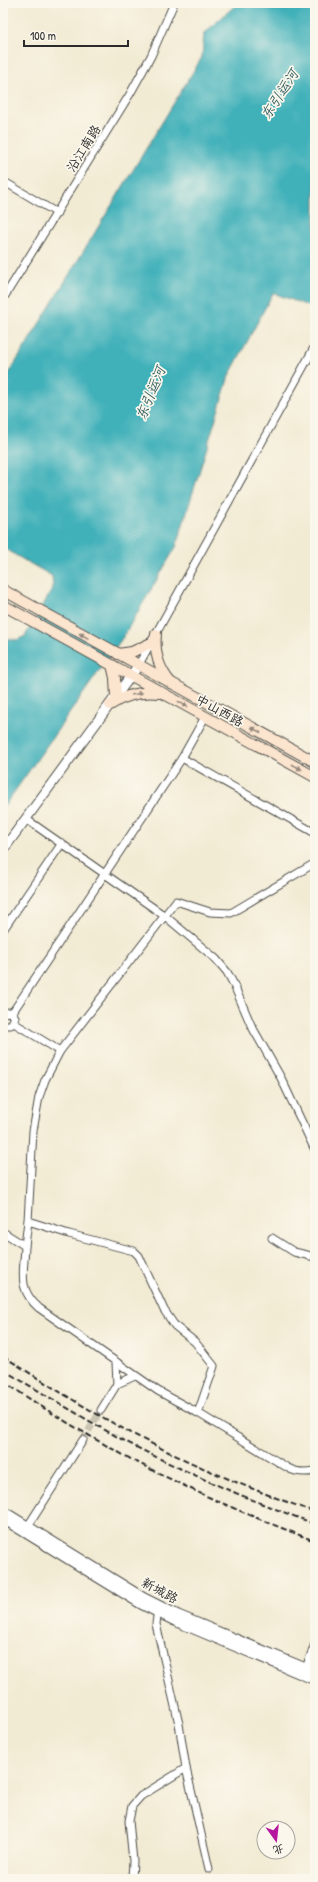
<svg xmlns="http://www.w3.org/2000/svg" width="318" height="1882" viewBox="0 0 318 1882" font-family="'Patrick Hand','LXGW WenKai TC',sans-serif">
  <rect width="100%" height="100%" fill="#fbf7ec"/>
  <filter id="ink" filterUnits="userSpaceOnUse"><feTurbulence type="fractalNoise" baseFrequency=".025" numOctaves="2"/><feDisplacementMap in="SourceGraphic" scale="8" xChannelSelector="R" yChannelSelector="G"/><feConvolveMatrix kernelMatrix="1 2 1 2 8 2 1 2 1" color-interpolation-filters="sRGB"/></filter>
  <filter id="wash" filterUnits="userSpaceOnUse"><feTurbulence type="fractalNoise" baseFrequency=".012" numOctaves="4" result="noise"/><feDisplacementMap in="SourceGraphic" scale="16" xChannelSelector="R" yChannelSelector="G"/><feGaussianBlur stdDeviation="0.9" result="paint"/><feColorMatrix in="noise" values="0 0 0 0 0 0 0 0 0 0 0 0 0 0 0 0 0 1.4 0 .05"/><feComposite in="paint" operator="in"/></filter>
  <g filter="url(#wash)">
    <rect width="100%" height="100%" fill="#f2ebd4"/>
    <path fill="#40b0b9" stroke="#366e72" d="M 238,3 L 315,3 L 315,300 L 311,307 L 273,293 L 229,376 L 176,547 L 123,637 L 3,808 L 3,638 L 17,640 L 25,636 L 53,588 L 52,576 L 3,548 L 3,383 L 202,57 L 204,33 Z"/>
  </g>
  <g filter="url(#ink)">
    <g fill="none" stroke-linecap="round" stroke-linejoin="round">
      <path stroke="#cac5b2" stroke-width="7" stroke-dasharray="7 3.5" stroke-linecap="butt" d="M 83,1440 L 101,1410"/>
      <g stroke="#494844" stroke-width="9">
        <g id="minor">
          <path d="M 3,181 L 57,213"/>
          <path d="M 3,299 L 130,94 L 151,56 L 174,3"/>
          <path d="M 138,666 L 315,346"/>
          <path d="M 182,758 L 315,833"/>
          <path d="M 26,819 L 165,916 L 216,959 L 227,972 L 233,983 L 251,1025 L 281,1078 L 315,1150"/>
          <path d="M 3,930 L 62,843"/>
          <path d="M 3,1013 L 10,1012 L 15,1017 L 11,1025 L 6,1025 L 3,1024"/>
          <path d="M 12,1013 L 182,758 L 205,717"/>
          <path d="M 14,1023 L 60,1051"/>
          <path d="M 28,1221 L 33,1131 L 39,1097 L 45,1080 L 60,1051 L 176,901 L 210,912 L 231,913 L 315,863"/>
          <path d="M 3,1232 L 25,1246 C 24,1273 17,1289 39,1308 L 158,1391 L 198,1413 L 288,1468 C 297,1473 305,1473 315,1471"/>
          <path d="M 272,1238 L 294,1252 L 315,1257"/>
          <path d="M 25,1246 L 28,1221 L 69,1234 L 134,1251 L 139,1256 L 164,1310 L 175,1326 L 195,1342 L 214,1366 L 198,1413"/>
          <path d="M 116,1362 L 117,1384 L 135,1376"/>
          <path d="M 101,1410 L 117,1384"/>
          <path d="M 28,1526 L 83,1440"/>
          <path d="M 306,1668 L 315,1644"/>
          <path d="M 186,1768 L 209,1869"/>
          <path d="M 132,1879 L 133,1861 L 129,1821 L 132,1806 L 141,1796 L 186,1768 L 179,1724 L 156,1624 L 158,1609"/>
        </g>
      </g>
      <g stroke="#494844" stroke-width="11">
        <g id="tertiary">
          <path d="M 3,850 L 138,666"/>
          <path d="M 3,1511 L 144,1598 L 178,1615 L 315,1672"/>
          <path d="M 3,1519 L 141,1604 L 175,1621 L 315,1680"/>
        </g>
      </g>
      <g stroke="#494844" stroke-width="12">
        <g id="secondary">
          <path d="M 3,590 L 315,762"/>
          <path d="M 3,605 L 315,777"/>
          <path d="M 156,634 C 154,652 159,669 171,683"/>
          <path d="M 118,654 L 132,652 L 151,643"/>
          <path d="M 112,665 L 115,678 L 116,698"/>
          <path d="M 110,705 C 125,695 141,691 159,693"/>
        </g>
      </g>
      <use href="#minor" stroke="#fff" stroke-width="7"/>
      <use href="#tertiary" stroke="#fff" stroke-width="9"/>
      <use href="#secondary" stroke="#fce5cf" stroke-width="10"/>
      <g stroke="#2b2b2b" stroke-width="2" stroke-dasharray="6 3" stroke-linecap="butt">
        <path d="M 3,1356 C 42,1381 80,1405 120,1427 C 182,1461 249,1489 315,1512"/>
        <path d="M 3,1370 C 43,1393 83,1418 123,1440 C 185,1473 250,1500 315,1524"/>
        <path d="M 3,1381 C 28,1398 54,1415 80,1430 C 154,1475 234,1510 315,1541"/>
      </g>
    </g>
    <defs><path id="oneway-solid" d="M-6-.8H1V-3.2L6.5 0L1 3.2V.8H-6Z"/></defs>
    <g fill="#94887d">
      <use href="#oneway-solid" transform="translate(84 636) rotate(-151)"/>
      <use href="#oneway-solid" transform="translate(137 694) rotate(-10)"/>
      <use href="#oneway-solid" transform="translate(183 704) rotate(29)"/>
      <use href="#oneway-solid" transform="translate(256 730) rotate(-151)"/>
      <use href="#oneway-solid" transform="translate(297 767) rotate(29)"/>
    </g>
  </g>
  <g text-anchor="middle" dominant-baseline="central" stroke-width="3.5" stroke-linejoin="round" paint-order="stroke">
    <g font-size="13" fill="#2b2b2b" stroke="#fbf7ec">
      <text transform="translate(83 148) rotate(-58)">沿江南路</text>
      <text transform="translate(220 710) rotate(29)">中山西路</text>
      <text transform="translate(160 1590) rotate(28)">新城路</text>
    </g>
    <g font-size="14" font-style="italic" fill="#336064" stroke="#fbf7ec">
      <text transform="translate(279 94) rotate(-57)">东引运河</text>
      <text transform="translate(150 393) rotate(-68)">东引运河</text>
    </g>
  </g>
  <rect width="318" height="1882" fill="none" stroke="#fbf7ec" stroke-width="16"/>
  <g transform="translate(276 1840) rotate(165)"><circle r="19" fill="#fbf7ec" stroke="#a8a59f"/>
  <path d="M0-3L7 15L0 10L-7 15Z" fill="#b5179e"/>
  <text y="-6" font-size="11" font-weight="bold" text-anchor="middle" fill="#2b2b2b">北</text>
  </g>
  <path d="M24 40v6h104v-6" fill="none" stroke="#2b2b2b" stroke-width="2"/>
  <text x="30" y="40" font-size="12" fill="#2b2b2b" stroke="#fbf7ec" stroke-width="3" paint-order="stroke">100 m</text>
</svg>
